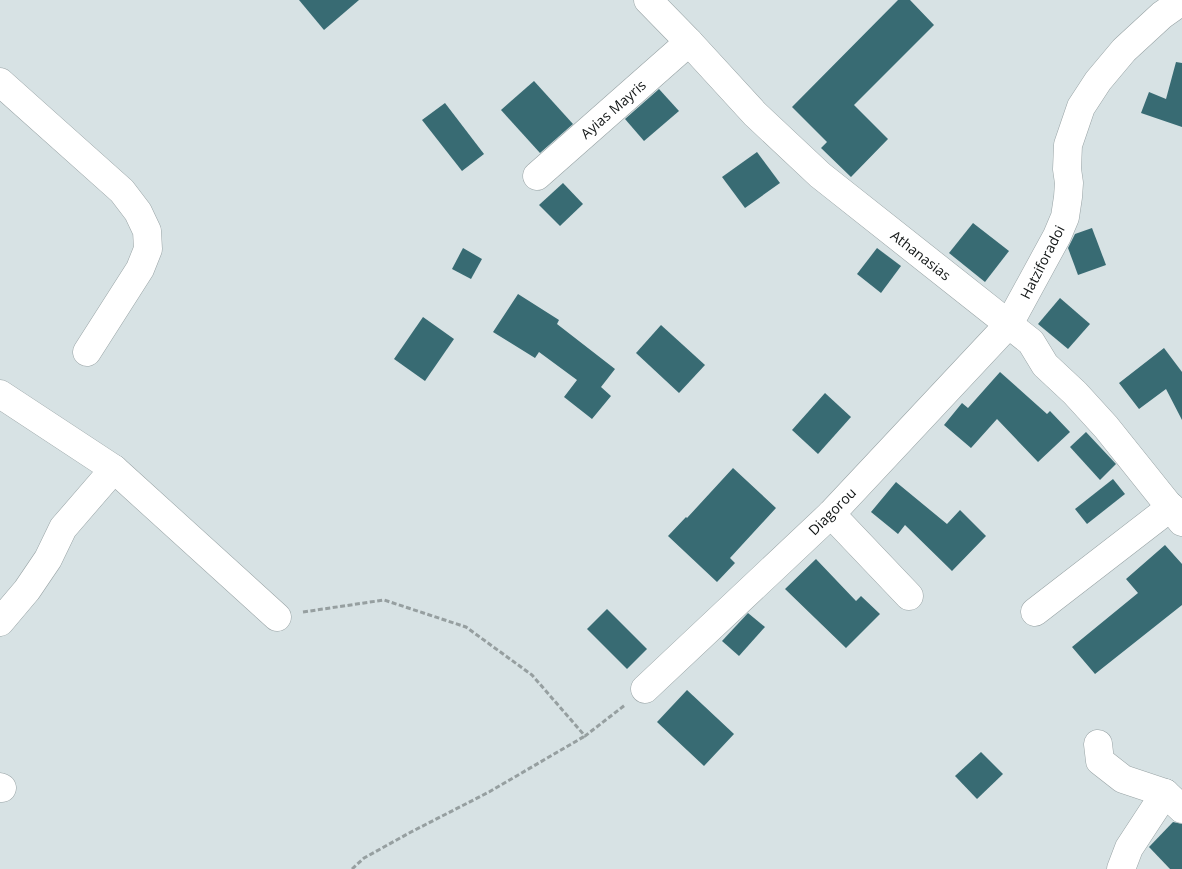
<svg xmlns="http://www.w3.org/2000/svg" width="1182" height="869" viewBox="0 0 1182 869" font-family="'Open Sans',sans-serif">
  <rect width="100%" height="100%" fill="#d7e2e4"/>
  <g fill="#386b73">
    <path d="M 299,0 L 359,0 L 324,30 Z"/>
    <path d="M 898,0 L 910,0 L 934,25 L 854,105 L 888,139 L 851,177 L 821,148 L 827,142 L 792,107 Z"/>
    <path d="M 1176,62 L 1182,63 L 1182,127 L 1141,113 L 1149,92 L 1166,99 Z"/>
    <path d="M 534,81 L 573,124 L 540,153 L 501,110 Z"/>
    <path d="M 659,89 L 679,111 L 644,141 L 625,119 Z"/>
    <path d="M 445,103 L 484,154 L 462,171 L 422,120 Z"/>
    <path d="M 757,152 L 780,183 L 745,208 L 722,177 Z"/>
    <path d="M 563,183 L 583,204 L 560,226 L 539,205 Z"/>
    <path d="M 973,223 L 1009,251 L 985,282 L 949,253 Z"/>
    <path d="M 1092,228 L 1106,265 L 1078,275 L 1068,248 L 1075,234 Z"/>
    <path d="M 463,248 L 482,259 L 471,279 L 452,269 Z"/>
    <path d="M 877,248 L 901,266 L 881,293 L 857,274 Z"/>
    <path d="M 518,294 L 559,320 L 557,324 L 615,369 L 601,387 L 611,396 L 592,419 L 564,397 L 577,380 L 539,352 L 535,358 L 493,332 Z"/>
    <path d="M 1060,298 L 1090,324 L 1068,349 L 1038,324 Z"/>
    <path d="M 423,317 L 454,339 L 425,381 L 394,359 Z"/>
    <path d="M 661,325 L 705,365 L 679,393 L 636,353 Z"/>
    <path d="M 1164,348 L 1182,372 L 1182,420 L 1166,389 L 1139,409 L 1119,383 Z"/>
    <path d="M 1000,372 L 1047,414 L 1050,411 L 1070,432 L 1038,462 L 997,419 L 971,448 L 944,425 L 962,403 L 968,408 Z"/>
    <path d="M 825,393 L 851,417 L 818,454 L 792,430 Z"/>
    <path d="M 1086,432 L 1116,464 L 1100,480 L 1070,447 Z"/>
    <path d="M 733,468 L 776,508 L 730,558 L 735,563 L 717,582 L 668,536 L 686,517 L 687,518 Z"/>
    <path d="M 1113,479 L 1125,494 L 1087,524 L 1075,509 Z"/>
    <path d="M 896,482 L 947,524 L 960,510 L 986,536 L 952,571 L 905,525 L 898,534 L 871,512 Z"/>
    <path d="M 1165,545 L 1182,564 L 1182,605 L 1095,674 L 1072,647 L 1138,593 L 1126,579 Z"/>
    <path d="M 816,559 L 856,601 L 861,596 L 880,614 L 846,648 L 785,589 Z"/>
    <path d="M 607,609 L 647,649 L 627,669 L 587,629 Z"/>
    <path d="M 748,613 L 765,627 L 739,656 L 722,641 Z"/>
    <path d="M 687,690 L 734,734 L 704,766 L 657,722 Z"/>
    <path d="M 981,752 L 1003,774 L 977,799 L 955,776 Z"/>
    <path d="M 1173,822 L 1182,824 L 1182,869 L 1170,869 L 1149,847 Z"/>
  </g>
  <g fill="none" stroke-linecap="round" stroke-linejoin="round">
    <g stroke="#98a3a5" stroke-width="29">
      <g id="minor">
        <path d="M 648,0 L 689,42 L 755,114 L 820,175 L 1031,342 L 1045,365 L 1075,393 L 1106,427 L 1182,522"/>
        <path d="M 0,82 L 122,191 L 138,212 L 147,231 L 148,249 L 140,269 L 87,352"/>
        <path d="M 537,176 L 689,42"/>
        <path d="M 0,394 L 114,469 L 277,617"/>
        <path d="M 831,514 L 909,596"/>
        <path d="M 1035,612 L 1171,507"/>
        <path d="M 0,622 L 27,590 L 48,559 L 63,528 L 114,469"/>
        <path d="M 645,689 L 831,514 L 1009,324 L 1057,236 L 1065,217 L 1068,197 L 1069,183 L 1067,169 L 1068,145 L 1081,107 L 1098,81 L 1124,50 L 1162,15 L 1182,1"/>
        <path d="M 1098,744 L 1100,761 L 1123,779 L 1165,793 L 1182,809"/>
        <path d="M 0,787 L 2,788"/>
        <path d="M 1121,869 L 1129,848 L 1165,793"/>
      </g>
    </g>
    <g stroke="#969fa0" stroke-width="3" stroke-dasharray="5 2.5" stroke-linecap="butt">
      <path d="M 303,612 L 384,600 L 466,627 L 532,675 L 585,736 L 625,705"/>
      <path d="M 352,869 L 364,858 L 411,832 L 489,792 L 585,736"/>
    </g>
    <use href="#minor" stroke="#fff" stroke-width="28"/>
  </g>
  <g text-anchor="middle" dominant-baseline="central" stroke-width="4.5" stroke-linejoin="round" paint-order="stroke">
    <g font-size="14" fill="#101414" stroke="#fff">
      <text transform="translate(613 109) rotate(-41)">Ayias Mayris</text>
      <text transform="translate(921 255) rotate(38)">Athanasias</text>
      <text transform="translate(1042 262) rotate(-63)">Hatziforadoi</text>
      <text transform="translate(832 511) rotate(-45)">Diagorou</text>
    </g>
  </g>
</svg>
